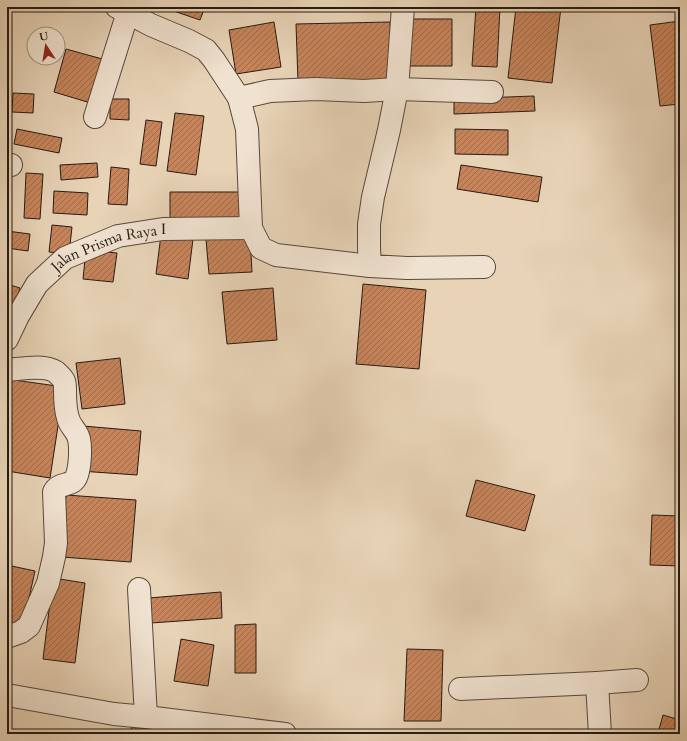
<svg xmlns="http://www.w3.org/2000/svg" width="687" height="741" viewBox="0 0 687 741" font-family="Cardo,serif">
  <defs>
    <pattern id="building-hatch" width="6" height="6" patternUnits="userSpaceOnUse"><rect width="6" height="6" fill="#c7845b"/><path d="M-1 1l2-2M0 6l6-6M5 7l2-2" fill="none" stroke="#a16b4a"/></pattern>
  </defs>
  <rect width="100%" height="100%" fill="#e8d3b7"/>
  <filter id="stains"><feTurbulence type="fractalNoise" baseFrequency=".005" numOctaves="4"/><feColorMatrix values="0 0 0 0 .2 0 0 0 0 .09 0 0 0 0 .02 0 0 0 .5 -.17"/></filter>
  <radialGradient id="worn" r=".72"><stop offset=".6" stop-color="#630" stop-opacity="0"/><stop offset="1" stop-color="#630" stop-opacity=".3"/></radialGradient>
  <g fill="url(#building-hatch)" stroke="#251b13">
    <path d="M 162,7 L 205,7 L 200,20 Z"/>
    <path d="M 476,7 L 500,7 L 497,67 L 472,66 Z"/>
    <path d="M 516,7 L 561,7 L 552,83 L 508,78 Z"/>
    <path d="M 409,19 L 452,19 L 452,66 L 410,66 Z"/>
    <path d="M 680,21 L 680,104 L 660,106 L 650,25 Z"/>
    <path d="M 274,22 L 281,67 L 236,74 L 229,30 Z"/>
    <path d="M 390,22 L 392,80 L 298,82 L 296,24 Z"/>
    <path d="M 66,49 L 106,60 L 94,104 L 54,92 Z"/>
    <path d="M 13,93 L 34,94 L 33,113 L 12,112 Z"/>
    <path d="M 534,96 L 535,111 L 454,114 L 454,99 Z"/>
    <path d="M 110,99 L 129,99 L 129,120 L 110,119 Z"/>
    <path d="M 175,113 L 204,116 L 196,175 L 167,171 Z"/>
    <path d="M 146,120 L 162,122 L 156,166 L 140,164 Z"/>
    <path d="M 17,129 L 62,138 L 59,153 L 14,144 Z"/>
    <path d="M 455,129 L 508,130 L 508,155 L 455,154 Z"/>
    <path d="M 97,163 L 98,177 L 61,180 L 60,165 Z"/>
    <path d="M 461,165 L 542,177 L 538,202 L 457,189 Z"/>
    <path d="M 111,167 L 129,169 L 127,205 L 108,204 Z"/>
    <path d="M 7,170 L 12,170 L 7,211 Z"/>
    <path d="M 26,173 L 43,174 L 40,219 L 24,218 Z"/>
    <path d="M 54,191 L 88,193 L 87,215 L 53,213 Z"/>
    <path d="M 170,192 L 240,192 L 240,218 L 170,219 Z"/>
    <path d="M 52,225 L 72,227 L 69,254 L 49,252 Z"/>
    <path d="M 7,231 L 30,234 L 28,251 L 7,248 Z"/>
    <path d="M 161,235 L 193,239 L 188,279 L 156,274 Z"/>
    <path d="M 250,236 L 252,272 L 209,274 L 206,239 Z"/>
    <path d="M 86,250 L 117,253 L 113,282 L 83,279 Z"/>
    <path d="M 7,284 L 20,288 L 8,333 L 7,333 Z"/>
    <path d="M 363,284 L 426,290 L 419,369 L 356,364 Z"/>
    <path d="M 273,288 L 277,340 L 227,344 L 222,292 Z"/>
    <path d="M 120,358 L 125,404 L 82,409 L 76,363 Z"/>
    <path d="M 7,379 L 64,387 L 50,478 L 7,471 Z"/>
    <path d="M 83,426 L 141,431 L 137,475 L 80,471 Z"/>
    <path d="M 476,480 L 535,495 L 525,531 L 466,516 Z"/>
    <path d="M 66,495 L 136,500 L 131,562 L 61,557 Z"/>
    <path d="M 652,515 L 680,516 L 680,566 L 650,565 Z"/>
    <path d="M 7,565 L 35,571 L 23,625 L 7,622 Z"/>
    <path d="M 53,578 L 85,583 L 75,663 L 43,659 Z"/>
    <path d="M 221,592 L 222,618 L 151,623 L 149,598 Z"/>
    <path d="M 256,624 L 256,673 L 235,673 L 235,625 Z"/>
    <path d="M 181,639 L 214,645 L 208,686 L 174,681 Z"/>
    <path d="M 407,649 L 443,650 L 441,721 L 404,721 Z"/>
    <path d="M 663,715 L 680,720 L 680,734 L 662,734 L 658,733 Z"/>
    <path d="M 132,721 L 241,734 L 131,734 Z"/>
  </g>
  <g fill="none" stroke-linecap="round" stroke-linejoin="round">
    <g stroke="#56493c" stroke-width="24">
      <g id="minor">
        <path d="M 117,7 L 151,25 L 189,41 L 206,50 L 214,60 L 239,98 L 247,129 L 251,228 L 261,248 L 276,255 L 370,266"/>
        <path d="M 403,7 L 397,89 L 389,130 L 373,197 L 369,224 L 369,248 L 370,266 L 407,268 L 484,267"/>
        <path d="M 239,98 L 270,91 L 316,89 L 364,91 L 397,89 L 492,92"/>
        <path d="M 95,117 L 128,12"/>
        <path d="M 7,165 L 11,165"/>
        <path id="s1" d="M 7,339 L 18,316 L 37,284 L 65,258 L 118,236 L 163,229 L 251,228"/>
        <path d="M 7,370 C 21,369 44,364 56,372 C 58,374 63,378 64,381 C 65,383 65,387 65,390 C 65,399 65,409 68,418 C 70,427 77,430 79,439 C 81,448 80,466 77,475 C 73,488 60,481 54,492 L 56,543 L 54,557 L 48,583 L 29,626 L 21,632 L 7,637"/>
        <path d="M 139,589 L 146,717"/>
        <path d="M 460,689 L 597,683"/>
        <path d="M 7,695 L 114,714 L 146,717 L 285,734"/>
        <path d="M 600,734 L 597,683 L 637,680"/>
      </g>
    </g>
    <use href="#minor" stroke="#f0e2d0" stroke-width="22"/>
  </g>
  <g text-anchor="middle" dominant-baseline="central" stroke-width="3" stroke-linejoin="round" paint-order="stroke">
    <g font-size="15" fill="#251b13" stroke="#f0e2d0">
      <text stroke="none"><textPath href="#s1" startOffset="146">Jalan Prisma Raya I</textPath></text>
    </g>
  </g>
  <rect width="687" height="741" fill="none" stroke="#e8d3b7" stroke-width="24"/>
  <rect x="8" y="8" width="671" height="725" fill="none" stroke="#251b13" stroke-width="2"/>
  <rect x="12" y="12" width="663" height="717" fill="none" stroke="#251b13"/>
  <g transform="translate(46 46) rotate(348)"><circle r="19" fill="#f0e2d0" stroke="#9f9284"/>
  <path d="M0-3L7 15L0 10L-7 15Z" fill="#8f2418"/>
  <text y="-6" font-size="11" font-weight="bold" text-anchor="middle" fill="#251b13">U</text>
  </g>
  <rect width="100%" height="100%" filter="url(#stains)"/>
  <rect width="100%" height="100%" fill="url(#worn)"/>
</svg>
